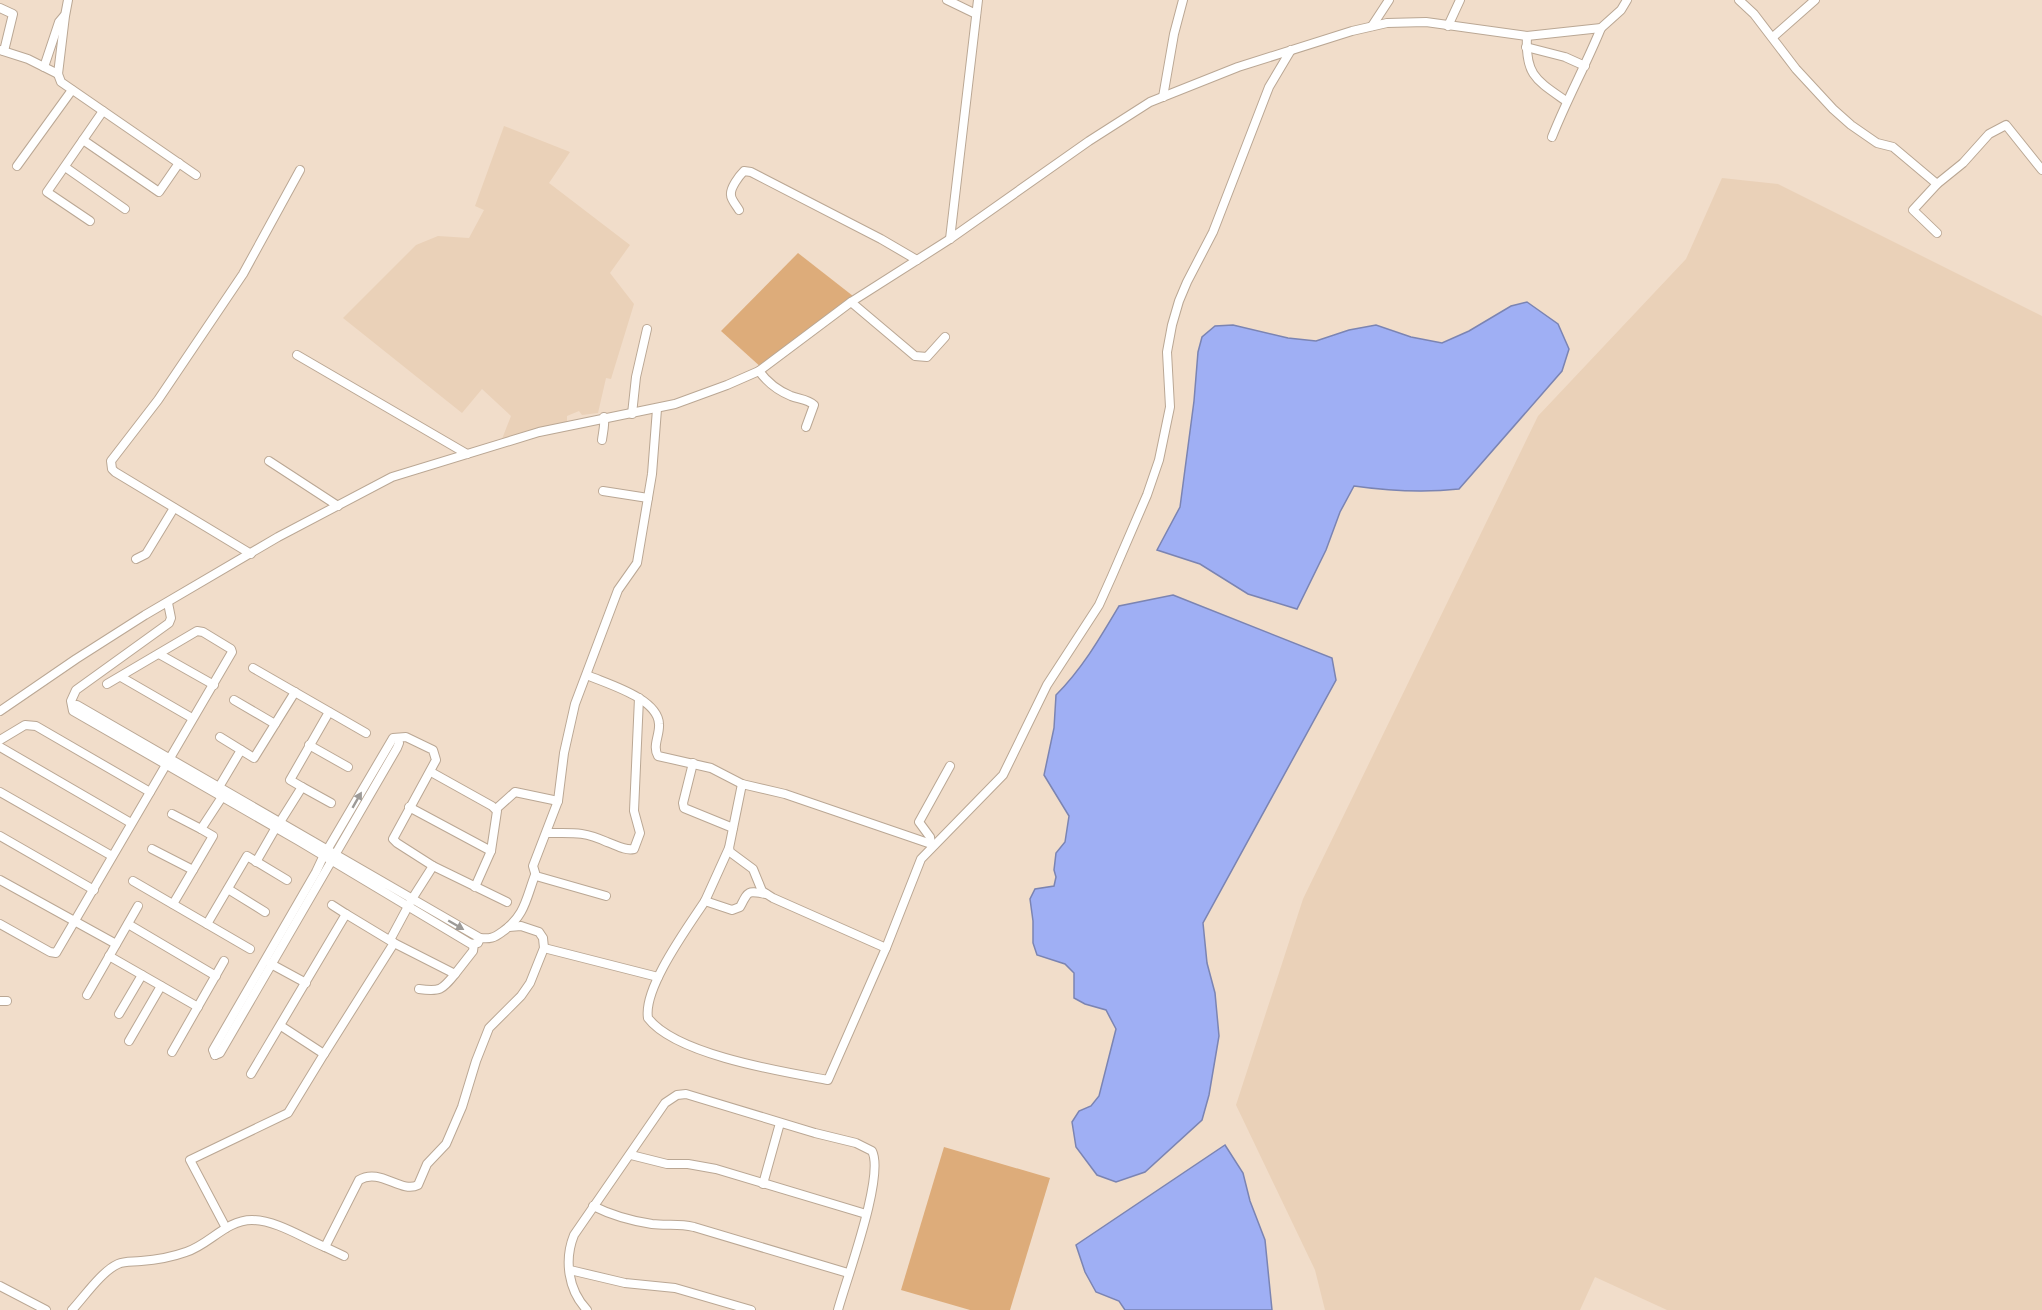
<svg xmlns="http://www.w3.org/2000/svg" width="2042" height="1310" viewBox="0 0 2042 1310" font-family="'Work Sans',sans-serif">
  <rect width="100%" height="100%" fill="#f1ddca"/>
  <g fill="#ead1b8">
    <path d="M 504,126 L 570,152 L 549,183 L 630,245 L 610,273 L 634,304 L 611,379 L 606,378 L 598,413 L 582,415 L 579,411 L 567,416 L 567,422 L 502,439 L 511,416 L 482,389 L 462,413 L 343,318 L 416,245 L 438,236 L 469,238 L 484,210 L 475,206 Z"/>
    <path d="M 1722,178 L 1778,184 L 2042,316 L 2042,1310 L 1667,1310 L 1595,1277 L 1580,1310 L 1325,1310 L 1315,1270 L 1236,1105 L 1303,899 L 1538,416 L 1686,259 Z"/>
  </g>
  <g fill="#ddac7a">
    <path d="M 798,253 L 853,296 L 763,369 L 721,331 Z"/>
    <path d="M 944,1147 L 1050,1178 L 1010,1310 L 970,1310 L 901,1290 Z"/>
  </g>
  <g fill="#9faff4" stroke="#7b84b2" stroke-width="1.5">
    <path d="M 1527,302 L 1558,324 L 1569,349 L 1562,371 L 1459,489 C 1424,493 1389,491 1354,486 L 1340,512 L 1326,550 L 1297,609 L 1248,594 L 1200,564 L 1157,550 L 1180,507 L 1194,401 L 1198,352 L 1202,337 L 1215,326 L 1233,325 L 1288,338 L 1316,341 L 1349,330 L 1376,325 L 1411,337 L 1442,343 L 1469,331 L 1511,306 Z"/>
    <path d="M 1173,595 L 1332,658 L 1336,680 L 1203,923 L 1207,963 L 1215,993 L 1219,1036 L 1209,1095 L 1202,1120 L 1145,1172 L 1116,1182 L 1097,1175 L 1076,1147 L 1072,1122 L 1079,1111 L 1091,1106 L 1099,1096 L 1116,1029 L 1106,1010 L 1085,1004 L 1074,998 L 1074,973 L 1065,964 L 1037,955 L 1033,943 L 1033,921 L 1030,899 L 1035,889 L 1054,886 L 1056,877 L 1054,870 L 1056,853 L 1065,842 L 1069,816 L 1044,775 L 1054,728 L 1056,695 C 1082,669 1100,638 1119,606 Z"/>
    <path d="M 1225,1145 L 1243,1173 L 1250,1201 L 1265,1240 L 1272,1310 L 1125,1310 L 1119,1301 L 1096,1292 L 1085,1272 L 1076,1245 Z"/>
  </g>
  <g fill="none" stroke-linecap="round" stroke-linejoin="round">
    <g stroke="#baa794" stroke-width="10">
      <g id="minor">
        <path d="M 68,0 L 65,16 L 58,74 L 61,82 L 196,175"/>
        <path d="M 947,0 L 976,14"/>
        <path d="M 1739,0 L 1754,14 L 1796,69 L 1833,109 L 1851,125 L 1877,143 L 1893,147 L 1937,184"/>
        <path d="M 0,8 L 13,14 L 4,51"/>
        <path d="M 1372,26 L 1389,0"/>
        <path d="M 1448,26 L 1460,0"/>
        <path d="M 1527,36 C 1525,75 1536,80 1566,101"/>
        <path d="M 1773,37 L 1815,0"/>
        <path d="M 1526,47 L 1565,57 L 1585,66"/>
        <path d="M 0,50 L 28,59 L 58,74"/>
        <path d="M 44,67 L 59,22 L 64,16"/>
        <path d="M 1163,97 L 1174,34 L 1183,0"/>
        <path d="M 1552,137 C 1567,99 1586,65 1601,28"/>
        <path d="M 83,140 L 159,192 L 179,163"/>
        <path d="M 17,166 L 72,90"/>
        <path d="M 65,167 L 125,209"/>
        <path d="M 739,210 C 737,206 731,200 731,195 C 730,188 739,176 744,171 L 751,172 L 881,239 L 917,260"/>
        <path d="M 90,221 L 47,192 L 103,111"/>
        <path d="M 1937,233 L 1913,210 L 1937,184 L 1963,163 L 1989,134 L 2006,125 L 2042,170"/>
        <path d="M 950,239 L 978,0"/>
        <path d="M 851,302 L 915,356 L 927,357 L 945,337"/>
        <path d="M 297,355 L 467,454"/>
        <path d="M 759,371 C 767,382 779,391 791,396 C 799,399 808,399 814,405 L 806,427"/>
        <path d="M 632,414 L 636,377 L 647,329"/>
        <path d="M 602,440 C 603,432 605,425 604,417"/>
        <path d="M 269,461 L 338,506"/>
        <path d="M 603,491 L 648,498"/>
        <path d="M 251,554 L 115,472 L 112,469 L 111,461 L 158,400 L 243,274 L 300,170"/>
        <path d="M 136,559 L 146,554 L 174,508"/>
        <path d="M 159,654 L 214,685"/>
        <path d="M 253,668 L 366,733"/>
        <path d="M 587,675 C 607,684 658,698 659,724 C 660,735 652,746 658,756 L 711,768 L 742,784 L 785,794 L 934,845"/>
        <path d="M 121,677 L 192,718"/>
        <path d="M 234,700 L 275,724"/>
        <path d="M 73,706 L 77,705 L 480,938 L 478,943 L 471,944 L 299,841 L 73,711 L 71,701 L 76,690 L 169,623 L 171,618 L 168,603"/>
        <path d="M 0,711 L 76,659 L 145,615 L 278,537 L 392,477 L 539,432 L 675,404 L 727,385 L 759,371 L 851,302 L 950,239 L 1089,141 L 1150,102 L 1238,67 L 1352,31 L 1387,23 L 1426,22 L 1527,36 L 1601,28 L 1621,10 L 1627,0"/>
        <path d="M 220,737 L 254,758 L 295,692"/>
        <path d="M 0,740 L 25,725 L 36,726 L 150,792"/>
        <path d="M 309,745 L 348,767"/>
        <path d="M 0,747 L 131,823"/>
        <path d="M 693,763 L 683,803 L 684,808 L 733,828"/>
        <path d="M 431,772 L 492,806 L 497,811 L 491,851 L 475,887"/>
        <path d="M 742,784 L 729,848 L 730,852 L 753,869 L 762,891 L 773,898 L 886,948"/>
        <path d="M 219,787 L 241,750"/>
        <path d="M 302,787 L 331,803"/>
        <path d="M 0,792 L 112,856"/>
        <path d="M 409,807 L 491,851"/>
        <path d="M 496,809 L 515,792 L 558,801"/>
        <path d="M 172,814 L 201,829"/>
        <path d="M 280,822 L 302,787 L 290,780 L 329,712"/>
        <path d="M 547,833 C 573,833 583,831 607,842 C 616,845 625,851 634,849 L 640,833 L 634,811 L 639,698"/>
        <path d="M 0,836 L 94,890"/>
        <path d="M 931,844 L 930,837 L 919,822 L 950,766"/>
        <path d="M 152,849 L 193,870"/>
        <path d="M 256,862 L 275,829"/>
        <path d="M 0,880 L 116,944"/>
        <path d="M 133,881 L 250,949"/>
        <path d="M 228,889 L 265,912"/>
        <path d="M 766,894 C 747,891 749,890 740,907 L 732,910 L 705,901 C 688,927 643,988 648,1018 C 676,1055 784,1072 828,1080 L 886,948 L 921,859 L 1003,775 L 1047,685 L 1099,605 L 1112,576 L 1147,495 L 1159,460 L 1170,407 L 1167,352 L 1172,325 L 1179,301 L 1187,282 L 1213,232 L 1269,87 L 1291,50"/>
        <path d="M 606,896 L 536,876 L 533,866 L 558,801 L 564,753 L 575,704 L 618,590 L 637,563 L 652,474 L 657,409"/>
        <path d="M 705,901 L 729,848"/>
        <path d="M 173,904 L 213,836 L 201,829 L 222,797"/>
        <path d="M 332,905 L 346,914"/>
        <path d="M 0,924 L 50,952 L 56,953 L 232,652 L 231,649 L 203,632 L 197,631 L 107,684"/>
        <path d="M 128,924 L 216,976"/>
        <path d="M 207,924 L 247,856 L 287,880"/>
        <path d="M 480,938 C 490,939 494,938 502,932 C 525,916 526,899 535,875"/>
        <path d="M 390,940 L 412,899 L 433,866"/>
        <path d="M 544,948 L 658,977"/>
        <path d="M 109,956 L 198,1007"/>
        <path d="M 271,964 L 306,983"/>
        <path d="M 455,974 L 473,951 L 474,944"/>
        <path d="M 87,995 L 138,906"/>
        <path d="M 0,1001 L 7,1001"/>
        <path d="M 119,1014 L 142,975"/>
        <path d="M 281,1026 L 324,1054 L 394,943"/>
        <path d="M 129,1041 L 161,986"/>
        <path d="M 172,1052 L 224,961"/>
        <path d="M 215,1055 L 213,1050 L 316,872 L 323,857 L 393,738 L 406,737 L 433,750 L 436,760 L 393,839 L 397,843 L 433,866 L 507,902"/>
        <path d="M 215,1055 L 220,1053 L 397,748 L 399,743 L 398,738"/>
        <path d="M 251,1074 L 346,914 L 394,943 L 455,974 C 442,990 440,992 419,989"/>
        <path d="M 631,1155 L 667,1164 L 688,1164 L 716,1169 L 866,1214"/>
        <path d="M 763,1184 L 780,1123"/>
        <path d="M 593,1206 C 611,1215 632,1221 652,1224 C 668,1226 677,1223 694,1227 L 848,1273"/>
        <path d="M 226,1228 L 190,1160 L 288,1113 L 324,1054"/>
        <path d="M 325,1247 L 344,1256"/>
        <path d="M 570,1270 L 625,1283 L 675,1288 L 751,1310"/>
        <path d="M 0,1286 L 46,1310"/>
        <path d="M 72,1310 C 84,1297 102,1271 118,1264 C 125,1261 133,1262 141,1261 C 155,1260 172,1257 186,1252 C 209,1245 226,1220 252,1220 C 276,1220 303,1238 325,1247 L 359,1180 C 380,1167 401,1194 418,1185 L 427,1164 L 446,1144 L 462,1107 L 476,1061 L 489,1028 L 521,996 L 530,983 L 544,948 L 543,938 L 539,932 L 521,926 L 509,927"/>
        <path d="M 587,1310 C 568,1290 564,1260 574,1235 L 665,1103 L 677,1095 L 686,1094 L 815,1133 L 856,1143 L 872,1151 C 885,1176 846,1280 838,1310"/>
      </g>
    </g>
    <use href="#minor" stroke="#fff" stroke-width="8"/>
  </g>
  <defs><path id="oneway-solid" d="M-6-.8H1V-3.2L6.5 0L1 3.2V.8H-6Z" transform="scale(1.5)"/></defs>
  <g fill="#9d9a97">
    <use href="#oneway-solid" transform="translate(357 800) rotate(-60)"/>
    <use href="#oneway-solid" transform="translate(456 925) rotate(30)"/>
  </g>
</svg>
